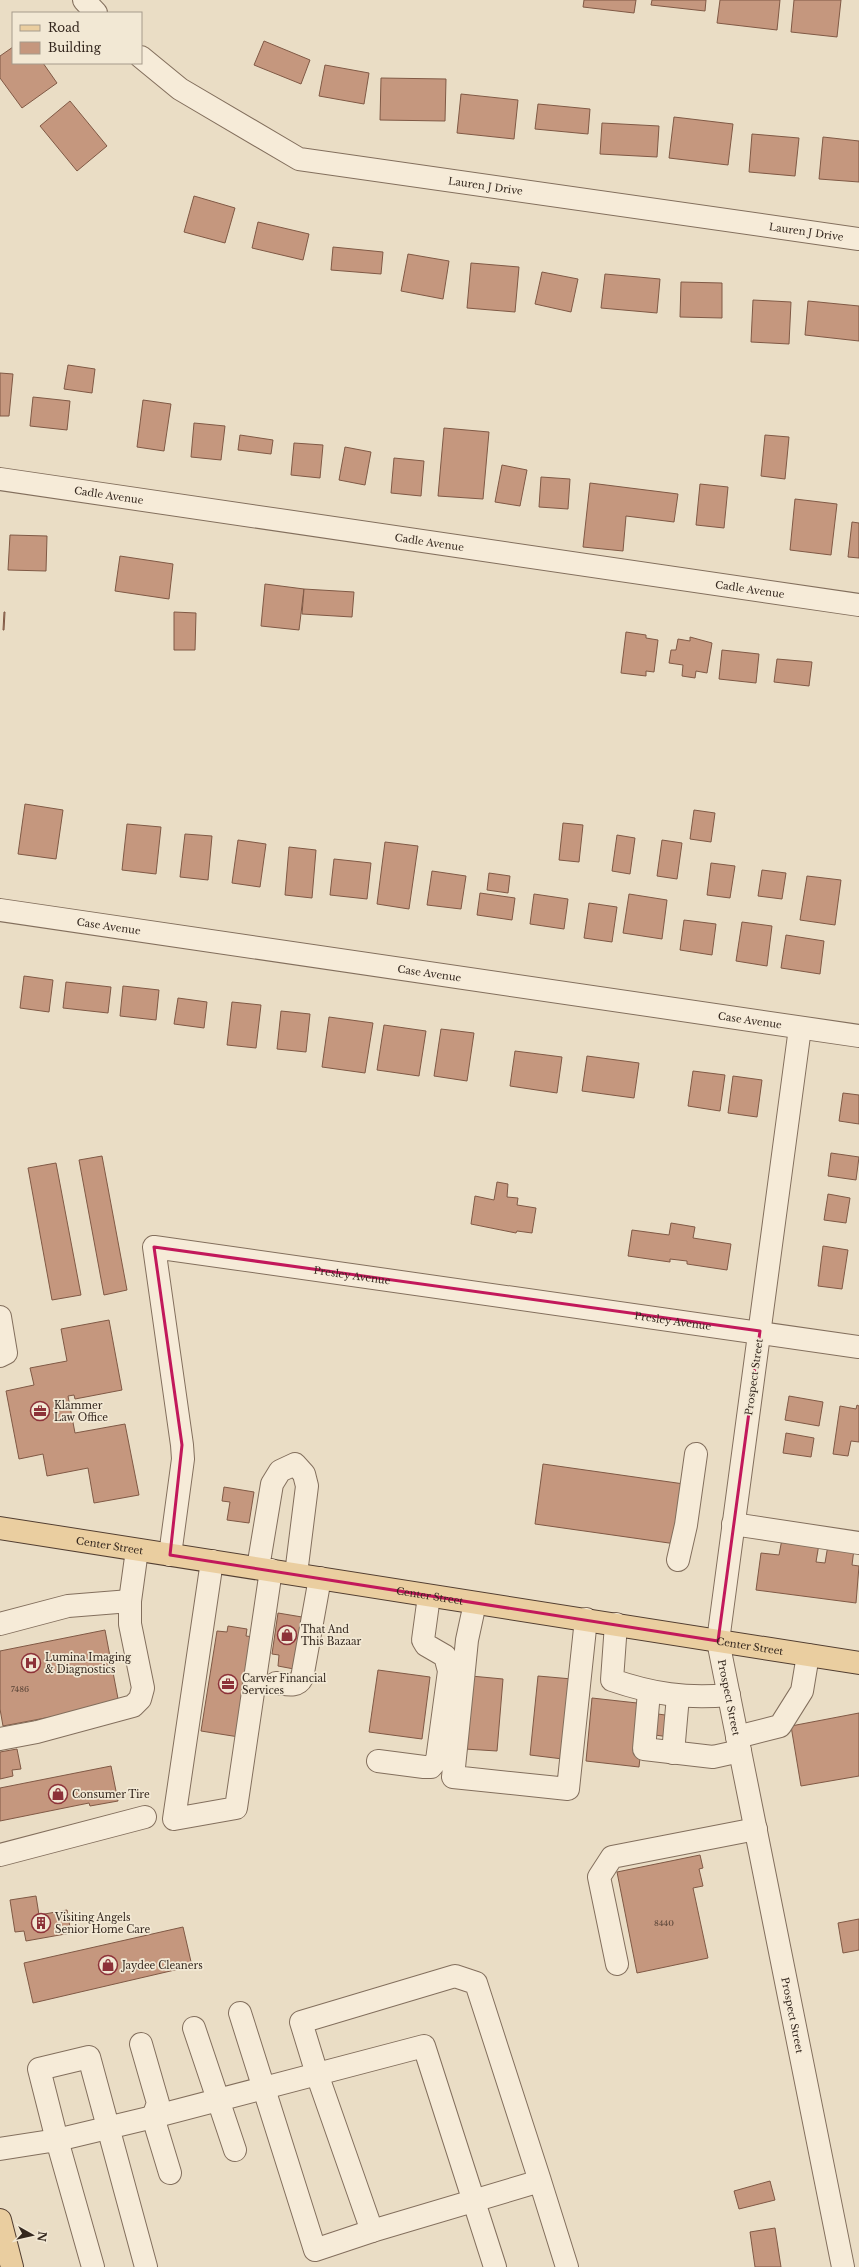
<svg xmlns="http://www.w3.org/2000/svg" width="859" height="2267" viewBox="0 0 859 2267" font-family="'Libre Baskerville',serif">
  <rect width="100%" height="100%" fill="#eaddc5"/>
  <g fill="#c5977e" stroke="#805945">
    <path d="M 584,0 L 636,0 L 634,13 L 583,7 Z"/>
    <path d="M 652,0 L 706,0 L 705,11 L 651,5 Z"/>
    <path d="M 720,0 L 780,0 L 777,30 L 717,23 Z"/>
    <path d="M 794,0 L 841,0 L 837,37 L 791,32 Z"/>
    <path d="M 264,41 L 310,60 L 301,84 L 254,65 Z"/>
    <path d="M 13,47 L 13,63 L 43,63 L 57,83 L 22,108 L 0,78 L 0,56 Z"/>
    <path d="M 325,65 L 369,73 L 364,104 L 319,96 Z"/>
    <path d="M 381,78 L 446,79 L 445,121 L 380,120 Z"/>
    <path d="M 461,94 L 518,100 L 514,139 L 457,133 Z"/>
    <path d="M 70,101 L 107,146 L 77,171 L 40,126 Z"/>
    <path d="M 538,104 L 590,109 L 588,134 L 535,129 Z"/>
    <path d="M 674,117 L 733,124 L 728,165 L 669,158 Z"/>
    <path d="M 602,123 L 659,126 L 657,157 L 600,154 Z"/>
    <path d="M 752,134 L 799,138 L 795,176 L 749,172 Z"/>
    <path d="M 823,137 L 859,141 L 859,182 L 819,179 Z"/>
    <path d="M 194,196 L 235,208 L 225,243 L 184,232 Z"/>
    <path d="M 258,222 L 309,234 L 303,260 L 252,248 Z"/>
    <path d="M 333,247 L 383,252 L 381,274 L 331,270 Z"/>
    <path d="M 408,254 L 449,261 L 443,299 L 401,291 Z"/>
    <path d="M 471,263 L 519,267 L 515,312 L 467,308 Z"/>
    <path d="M 542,272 L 578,279 L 571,312 L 535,304 Z"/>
    <path d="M 605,274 L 660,279 L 657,313 L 601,308 Z"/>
    <path d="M 681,282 L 722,283 L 722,318 L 680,317 Z"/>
    <path d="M 753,300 L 791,302 L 789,344 L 751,342 Z"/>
    <path d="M 808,301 L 859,306 L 859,341 L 805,335 Z"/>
    <path d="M 68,365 L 95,369 L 92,393 L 64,389 Z"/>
    <path d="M 0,373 L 13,374 L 9,416 L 0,416 Z"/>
    <path d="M 33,397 L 70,401 L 67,430 L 30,426 Z"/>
    <path d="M 143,400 L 171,404 L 164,451 L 137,447 Z"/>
    <path d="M 194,423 L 225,426 L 221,460 L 191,457 Z"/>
    <path d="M 444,428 L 489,432 L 483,499 L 438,496 Z"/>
    <path d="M 240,435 L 273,440 L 271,454 L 238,450 Z"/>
    <path d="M 765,435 L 789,437 L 785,479 L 761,476 Z"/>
    <path d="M 294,443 L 323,445 L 320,478 L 291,475 Z"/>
    <path d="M 345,447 L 371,452 L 365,485 L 339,480 Z"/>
    <path d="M 394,458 L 424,461 L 421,496 L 391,493 Z"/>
    <path d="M 502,465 L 527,470 L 520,506 L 495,502 Z"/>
    <path d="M 541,477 L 570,479 L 568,509 L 539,507 Z"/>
    <path d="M 590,483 L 678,494 L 674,522 L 626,516 L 623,551 L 583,547 Z"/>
    <path d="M 700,484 L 728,487 L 724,528 L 696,525 Z"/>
    <path d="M 795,499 L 837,504 L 831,555 L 790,550 Z"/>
    <path d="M 852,522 L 859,523 L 859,558 L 848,557 Z"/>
    <path d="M 10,535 L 47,536 L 46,571 L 8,570 Z"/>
    <path d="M 120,556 L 173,564 L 169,599 L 115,591 Z"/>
    <path d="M 265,584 L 304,589 L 299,630 L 261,626 Z"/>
    <path d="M 304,589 L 354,592 L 352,617 L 302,614 Z"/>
    <path d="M 4,612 L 5,612 L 4,630 L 3,630 Z"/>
    <path d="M 174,612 L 196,613 L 195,650 L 174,650 Z"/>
    <path d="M 626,632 L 646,635 L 646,638 L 658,640 L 654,672 L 646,671 L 646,676 L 621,673 Z"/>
    <path d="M 690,637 L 712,643 L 707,673 L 696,671 L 695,678 L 682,676 L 683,665 L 669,663 L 671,650 L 676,650 L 678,639 L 690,641 Z"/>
    <path d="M 722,650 L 759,654 L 756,683 L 719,679 Z"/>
    <path d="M 777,659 L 812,662 L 809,686 L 774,682 Z"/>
    <path d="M 25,804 L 63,810 L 56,859 L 18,854 Z"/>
    <path d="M 694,810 L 715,813 L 711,842 L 690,839 Z"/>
    <path d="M 563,823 L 583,825 L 579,862 L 559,860 Z"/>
    <path d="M 127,824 L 161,827 L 156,874 L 122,870 Z"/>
    <path d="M 185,834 L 212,836 L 208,880 L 180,877 Z"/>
    <path d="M 617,835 L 635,838 L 630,874 L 612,871 Z"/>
    <path d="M 238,840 L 266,844 L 260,887 L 232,883 Z"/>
    <path d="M 662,840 L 682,843 L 677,879 L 657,876 Z"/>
    <path d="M 385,842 L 418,846 L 409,909 L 377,904 Z"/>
    <path d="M 289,847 L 316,850 L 312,898 L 285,895 Z"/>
    <path d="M 334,859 L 371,863 L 367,899 L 330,895 Z"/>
    <path d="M 711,863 L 735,866 L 730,898 L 707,895 Z"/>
    <path d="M 762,870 L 786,873 L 782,899 L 758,896 Z"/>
    <path d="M 432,871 L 466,876 L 461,909 L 427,905 Z"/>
    <path d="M 489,873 L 510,876 L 508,893 L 487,890 Z"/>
    <path d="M 807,876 L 841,880 L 835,925 L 800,920 Z"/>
    <path d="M 480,893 L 515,898 L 512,920 L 477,915 Z"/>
    <path d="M 534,894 L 568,899 L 564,929 L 530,924 Z"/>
    <path d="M 629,894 L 667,900 L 662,939 L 623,933 Z"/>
    <path d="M 589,903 L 617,907 L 612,942 L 584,938 Z"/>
    <path d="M 684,920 L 716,924 L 712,955 L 680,950 Z"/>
    <path d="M 742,922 L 772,926 L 767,966 L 736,961 Z"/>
    <path d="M 786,935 L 824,941 L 820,974 L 781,968 Z"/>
    <path d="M 24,976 L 53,980 L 49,1012 L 20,1008 Z"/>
    <path d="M 66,982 L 111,987 L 108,1013 L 63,1008 Z"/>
    <path d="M 123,986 L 159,990 L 156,1020 L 120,1016 Z"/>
    <path d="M 178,998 L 207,1002 L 204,1028 L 174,1024 Z"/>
    <path d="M 232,1002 L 261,1005 L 256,1048 L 227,1045 Z"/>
    <path d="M 281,1011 L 310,1014 L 306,1052 L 277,1049 Z"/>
    <path d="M 329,1017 L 373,1023 L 365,1073 L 322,1067 Z"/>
    <path d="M 384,1025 L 426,1031 L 419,1076 L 377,1070 Z"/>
    <path d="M 441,1029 L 474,1033 L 467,1081 L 434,1076 Z"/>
    <path d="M 515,1051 L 562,1057 L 557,1093 L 510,1086 Z"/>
    <path d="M 587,1056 L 639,1063 L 634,1098 L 582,1091 Z"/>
    <path d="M 693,1071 L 725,1075 L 720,1111 L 688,1106 Z"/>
    <path d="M 733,1076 L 762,1080 L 757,1117 L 728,1113 Z"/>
    <path d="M 843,1093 L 859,1095 L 859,1124 L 839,1121 Z"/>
    <path d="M 831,1153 L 859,1157 L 856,1180 L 828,1176 Z"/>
    <path d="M 102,1156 L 127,1290 L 104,1295 L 79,1160 Z"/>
    <path d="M 56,1163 L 81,1295 L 52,1300 L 28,1168 Z"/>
    <path d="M 497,1182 L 508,1184 L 507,1197 L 518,1198 L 517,1205 L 536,1208 L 532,1233 L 517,1231 L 516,1233 L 471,1224 L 475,1196 L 494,1200 Z"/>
    <path d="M 828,1194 L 850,1198 L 846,1223 L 824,1220 Z"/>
    <path d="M 671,1223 L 695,1227 L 693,1238 L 731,1244 L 727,1270 L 687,1264 L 687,1261 L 670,1259 L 670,1262 L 628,1256 L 632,1230 L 669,1235 Z"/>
    <path d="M 823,1246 L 848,1250 L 842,1289 L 818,1286 Z"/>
    <path d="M 109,1320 L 122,1390 L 75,1399 L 74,1395 L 68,1396 L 75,1433 L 125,1424 L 139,1495 L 94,1503 L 88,1468 L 47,1476 L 43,1454 L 19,1459 L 6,1391 L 34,1385 L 30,1368 L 67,1361 L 61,1329 Z"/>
    <path d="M 789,1396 L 823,1402 L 819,1426 L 785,1420 Z"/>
    <path d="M 857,1405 L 859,1406 L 859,1442 L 851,1441 L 848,1456 L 833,1454 L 840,1406 L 856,1409 Z"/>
    <path d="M 786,1433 L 814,1438 L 811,1457 L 783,1453 Z"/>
    <path d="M 543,1464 L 684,1484 L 676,1544 L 535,1524 Z"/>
    <path d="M 224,1487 L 254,1492 L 249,1523 L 227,1520 L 230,1502 L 222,1501 Z"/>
    <path d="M 782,1539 L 819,1544 L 816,1562 L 825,1563 L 828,1545 L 854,1549 L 852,1565 L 859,1566 L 856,1603 L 756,1590 L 761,1553 L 779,1555 Z"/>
    <path d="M 278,1613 L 302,1617 L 294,1669 L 278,1666 L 279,1655 L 272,1654 Z"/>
    <path d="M 228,1626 L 247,1629 L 246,1636 L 254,1637 L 239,1737 L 201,1731 L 217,1631 L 227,1632 Z"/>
    <path d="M 105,1630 L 119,1704 L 3,1726 L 0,1709 L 0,1651 Z"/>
    <path d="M 378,1670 L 430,1677 L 422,1739 L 369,1732 Z"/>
    <path d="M 471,1676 L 503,1679 L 497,1751 L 465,1749 Z"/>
    <path d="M 538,1676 L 572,1679 L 563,1759 L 530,1755 Z"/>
    <path d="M 592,1698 L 646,1704 L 639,1767 L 586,1761 Z"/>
    <path d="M 651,1713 L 672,1716 L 669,1737 L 648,1734 Z"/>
    <path d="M 859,1713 L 859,1776 L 801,1786 L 791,1726 Z"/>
    <path d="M 17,1749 L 21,1769 L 12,1770 L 13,1776 L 0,1779 L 0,1752 Z"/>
    <path d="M 111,1766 L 118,1801 L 90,1806 L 89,1803 L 0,1821 L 0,1788 Z"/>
    <path d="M 700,1855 L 703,1868 L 699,1869 L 703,1886 L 693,1888 L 708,1958 L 637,1973 L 617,1872 Z"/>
    <path d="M 36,1896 L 39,1915 L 67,1910 L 71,1933 L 26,1941 L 24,1931 L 15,1932 L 10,1900 Z"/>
    <path d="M 859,1919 L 859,1950 L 843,1953 L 838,1923 Z"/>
    <path d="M 183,1927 L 192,1966 L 33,2003 L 24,1963 Z"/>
    <path d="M 770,2181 L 775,2200 L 739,2209 L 734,2191 Z"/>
    <path d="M 775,2228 L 781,2267 L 755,2267 L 750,2232 Z"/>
  </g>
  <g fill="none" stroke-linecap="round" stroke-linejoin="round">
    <g stroke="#836f5d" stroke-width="24">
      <g id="minor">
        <path d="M 84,0 L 96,13"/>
        <path id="s1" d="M 141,57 L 180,89 L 299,159 L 859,239"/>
        <path id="s2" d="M 0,479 L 859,605"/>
        <path id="s3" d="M 0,910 L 859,1036"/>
        <path id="s4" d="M 800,1028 L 718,1641 L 843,2267"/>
        <path d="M 0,1317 L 6,1353 L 0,1356"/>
        <path d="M 733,1524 L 859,1543"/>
        <path id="s5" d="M 170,1555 L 183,1459 L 182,1445 L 154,1247 L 859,1347"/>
        <path d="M 678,1560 L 686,1525 L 696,1454"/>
        <path d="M 212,1561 L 174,1819 L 236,1808 L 271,1570"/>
        <path d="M 258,1568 L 272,1484 L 280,1471 L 295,1464 L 304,1474 L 307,1486 L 296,1574"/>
        <path d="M 475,1603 L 467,1640 L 453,1777 L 568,1789 L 586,1619"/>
        <path d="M 0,1624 L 68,1606 L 130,1601"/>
        <path d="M 616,1624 L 612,1680 C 653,1694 686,1699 729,1695"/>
        <path d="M 276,1683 C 286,1684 297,1688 302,1678 L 320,1578"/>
        <path d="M 649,1692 L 644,1749 L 713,1757 L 740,1751"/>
        <path d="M 737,1737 L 780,1726 L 802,1691 L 808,1655"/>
        <path d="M 0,1739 L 37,1732 L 133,1706 L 140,1699 L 143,1688 L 130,1624 L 130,1601 L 137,1550"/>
        <path d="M 673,1753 L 678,1696"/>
        <path d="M 378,1761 L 424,1767 L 431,1767 L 437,1760 L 449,1671 L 445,1656 L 426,1645 L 423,1640 L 429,1596"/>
        <path d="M 0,1855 L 145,1817"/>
        <path d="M 617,1964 L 599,1877 L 612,1857 L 756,1829"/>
        <path d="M 240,2013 L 315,2250 L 372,2231"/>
        <path d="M 194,2028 L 235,2150"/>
        <path d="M 141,2044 L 158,2103 L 153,2117 L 170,2173"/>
        <path d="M 0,2149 L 57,2140 L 93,2267"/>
        <path d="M 540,2181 L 476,1983 L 455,1976 L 301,2022 L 317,2074 L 372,2231 L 540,2181 L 567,2267"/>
        <path d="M 146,2267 L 89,2057 L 39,2069 L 57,2140 L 153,2117 L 424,2046 L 495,2267"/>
      </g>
    </g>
    <g stroke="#523e31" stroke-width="24">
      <g id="major">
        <path id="s6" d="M 0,1528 L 859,1663"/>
        <path d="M 0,2220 L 12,2267"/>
      </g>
    </g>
    <use href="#minor" stroke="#f6ebd8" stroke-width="22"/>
    <use href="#major" stroke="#eacea0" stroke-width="22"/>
  </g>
  <path fill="none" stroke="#c2185b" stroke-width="3" stroke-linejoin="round" d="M 154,1247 L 760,1331 L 718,1641 L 170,1555 L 182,1445 Z"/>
  <defs>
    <g id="office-ring" transform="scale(1)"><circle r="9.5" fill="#f2e8d4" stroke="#8d3239" stroke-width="1.5"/><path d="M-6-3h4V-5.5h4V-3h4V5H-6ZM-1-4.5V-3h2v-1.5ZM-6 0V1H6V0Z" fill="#8d3239"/></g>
    <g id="shop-ring" transform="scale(1)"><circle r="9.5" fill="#f2e8d4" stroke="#8d3239" stroke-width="1.5"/><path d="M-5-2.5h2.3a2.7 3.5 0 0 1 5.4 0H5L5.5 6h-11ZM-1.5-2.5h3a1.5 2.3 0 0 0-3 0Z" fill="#8d3239"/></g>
    <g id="hospital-ring" transform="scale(1)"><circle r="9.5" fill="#f2e8d4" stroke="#8d3239" stroke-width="1.5"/><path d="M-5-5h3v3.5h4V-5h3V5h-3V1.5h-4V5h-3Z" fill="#8d3239"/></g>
    <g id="building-ring" transform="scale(1)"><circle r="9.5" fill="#f2e8d4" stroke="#8d3239" stroke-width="1.5"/><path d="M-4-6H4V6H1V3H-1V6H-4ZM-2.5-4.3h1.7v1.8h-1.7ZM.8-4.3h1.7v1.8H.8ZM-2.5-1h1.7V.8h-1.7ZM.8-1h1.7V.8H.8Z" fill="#8d3239"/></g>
  </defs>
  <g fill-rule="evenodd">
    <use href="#office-ring" x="40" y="1411"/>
    <use href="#shop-ring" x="287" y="1635"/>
    <use href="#hospital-ring" x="31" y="1663"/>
    <use href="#office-ring" x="228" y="1684"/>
    <use href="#shop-ring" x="58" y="1794"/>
    <use href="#building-ring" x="41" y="1923"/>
    <use href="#shop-ring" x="108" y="1965"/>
  </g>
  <g text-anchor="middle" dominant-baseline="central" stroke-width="3.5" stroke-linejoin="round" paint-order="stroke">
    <g font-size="8" fill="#594437">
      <text x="20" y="1689">7486</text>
      <text x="664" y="1923">8440</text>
    </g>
    <g font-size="10" fill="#35281f" stroke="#f2e8d4">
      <text stroke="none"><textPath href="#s1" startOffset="377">Lauren J Drive</textPath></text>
      <text stroke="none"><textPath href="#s1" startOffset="701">Lauren J Drive</textPath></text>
      <text stroke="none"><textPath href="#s2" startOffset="110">Cadle Avenue</textPath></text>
      <text stroke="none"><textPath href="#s2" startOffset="434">Cadle Avenue</textPath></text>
      <text stroke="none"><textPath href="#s2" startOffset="758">Cadle Avenue</textPath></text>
      <text stroke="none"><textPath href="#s3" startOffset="110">Case Avenue</textPath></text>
      <text stroke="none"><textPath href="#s3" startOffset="434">Case Avenue</textPath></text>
      <text stroke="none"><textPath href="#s3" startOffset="758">Case Avenue</textPath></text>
      <text stroke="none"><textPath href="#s5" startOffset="511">Presley Avenue</textPath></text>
      <text stroke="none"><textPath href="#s5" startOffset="835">Presley Avenue</textPath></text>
      <text transform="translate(754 1377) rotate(-82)">Prospect Street</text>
      <text stroke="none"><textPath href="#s6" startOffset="111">Center Street</textPath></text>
      <text stroke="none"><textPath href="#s6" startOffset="435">Center Street</textPath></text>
      <text stroke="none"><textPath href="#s6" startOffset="759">Center Street</textPath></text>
      <text stroke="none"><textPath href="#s4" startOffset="676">Prospect Street</textPath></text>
      <text stroke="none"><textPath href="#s4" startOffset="1000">Prospect Street</textPath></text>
    </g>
    <g font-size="10" fill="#35281f" stroke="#f2e8d4" text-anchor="start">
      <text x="54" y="1405">Klammer<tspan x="54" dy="12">Law Office</tspan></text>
      <text x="301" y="1629">That And<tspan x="301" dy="12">This Bazaar</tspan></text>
      <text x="45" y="1657">Lumina Imaging<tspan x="45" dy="12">&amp; Diagnostics</tspan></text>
      <text x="242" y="1678">Carver Financial<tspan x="242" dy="12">Services</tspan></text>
      <text x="72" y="1794">Consumer Tire</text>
      <text x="55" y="1917">Visiting Angels<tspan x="55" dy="12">Senior Home Care</tspan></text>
      <text x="122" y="1965">Jaydee Cleaners</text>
    </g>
  </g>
  <rect x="12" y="12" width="130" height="52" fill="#f2e8d4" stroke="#a69b8c"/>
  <rect x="20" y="25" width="20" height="6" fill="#eacea0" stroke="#a69b8c"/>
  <text x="48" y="32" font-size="12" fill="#35281f">Road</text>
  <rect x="20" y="42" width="20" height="12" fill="#c5977e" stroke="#a69b8c"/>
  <text x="48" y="52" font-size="12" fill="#35281f">Building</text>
  <g transform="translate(32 2235) rotate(98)" stroke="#f2e8d4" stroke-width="3" paint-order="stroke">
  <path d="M0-3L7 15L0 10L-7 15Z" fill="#35281f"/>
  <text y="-6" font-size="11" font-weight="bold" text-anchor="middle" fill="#35281f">N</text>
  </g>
</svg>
